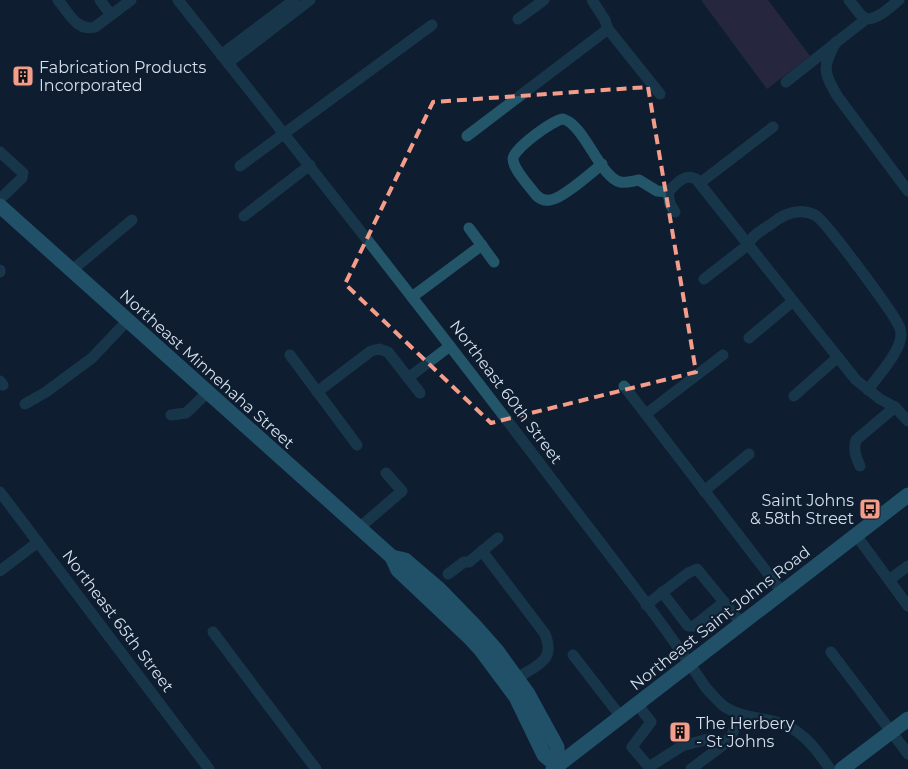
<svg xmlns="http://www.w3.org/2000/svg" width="908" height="769" viewBox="0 0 908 769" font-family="Montserrat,sans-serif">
  <rect width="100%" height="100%" fill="#0e1d2f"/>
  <path fill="#443451" d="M 701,0 L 768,0 L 810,56 L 767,89 Z"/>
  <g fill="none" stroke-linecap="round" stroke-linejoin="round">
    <g stroke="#24566a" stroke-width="11">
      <path d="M 58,0 C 68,12 77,32 95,27 L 131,0"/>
      <path d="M 100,0 L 111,15"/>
      <path d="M 178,0 C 298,151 418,303 535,457 C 592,533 653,608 706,688 C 712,694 718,702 725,707 C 740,717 756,717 773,721 C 800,727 815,747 830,769"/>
      <path d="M 592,0 L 605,20 L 608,29 L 660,94"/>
      <path d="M 849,0 L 860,14 L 866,19"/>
      <path d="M 518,19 L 544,0"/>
      <path d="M 836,42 C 822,67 823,72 838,97 L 908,191"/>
      <path d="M 221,55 L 294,0"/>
      <path d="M 228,63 L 310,0"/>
      <path d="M 786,82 L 866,19 C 879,19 890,7 899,0"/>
      <path d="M 467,136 L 608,29"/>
      <path d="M 0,152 L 23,173 L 22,178 L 0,199"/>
      <path d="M 602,164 C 591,173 562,199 550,200 C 545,201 540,199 536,195 C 530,187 513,169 513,159 C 513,149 553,120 563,119 C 584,124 600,177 620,182 C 626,183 633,181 639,180 L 657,191 L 668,192 C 676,184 684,173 696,179 L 856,380 L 880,399 L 895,407 L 908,421"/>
      <path d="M 240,166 L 432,25"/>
      <path d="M 700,183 L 773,127"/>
      <path d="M 668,192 L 670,204 L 675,212"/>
      <path d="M 244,216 L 310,165"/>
      <path d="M 469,228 L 494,262"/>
      <path d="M 0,270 L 0,272"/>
      <path d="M 71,271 L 132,220"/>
      <path d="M 704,279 L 748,245 C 751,236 762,230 770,225 C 783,214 798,207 815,215 C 825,220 891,310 898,324 C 900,327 901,332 901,335 C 901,351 877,377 868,390"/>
      <path d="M 412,297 L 482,245"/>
      <path d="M 749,338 L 793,301"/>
      <path d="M 290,355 L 357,445"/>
      <path d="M 408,378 L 450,346"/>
      <path d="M 0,381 L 3,385"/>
      <path d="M 624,386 L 783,593"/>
      <path d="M 317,392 L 371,351 L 379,349 L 388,352 L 420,393"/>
      <path d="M 794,396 L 838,357"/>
      <path d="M 25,404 L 46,392 L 92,358 L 127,321"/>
      <path d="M 646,414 L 723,355"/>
      <path d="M 171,415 L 186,413 L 207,393"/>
      <path d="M 860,466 C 856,457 853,450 856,440 L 895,407"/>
      <path d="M 704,491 L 749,454"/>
      <path d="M 0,492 L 209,769"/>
      <path d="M 359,528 L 402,491 L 386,473"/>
      <path d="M 856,535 L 908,606"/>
      <path d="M 482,551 L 545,634 C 556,661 537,665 517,678"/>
      <path d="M 0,571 L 38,542"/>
      <path d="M 448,574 L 464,562 L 469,562 L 498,538"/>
      <path d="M 889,580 L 908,566"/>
      <path d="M 662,592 L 688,626 L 694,626 L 724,602"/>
      <path d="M 646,605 L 688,573 L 697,569 L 742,624"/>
      <path d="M 213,632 L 316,769"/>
      <path d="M 831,652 L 908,754"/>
      <path d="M 573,655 L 621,717"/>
      <path d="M 637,704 L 651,722 L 632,747 L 649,767 L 682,746 L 708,739 L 723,745"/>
      <path d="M 691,769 L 723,745 L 731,736 L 741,715"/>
    </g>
    <g stroke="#388eaf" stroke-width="15">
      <path d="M 0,206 L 392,557 L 398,570 L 469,637 L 481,650 L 516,697 L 544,755 L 557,766"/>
      <path d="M 392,557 L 405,560 L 439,589 L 474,625 L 497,651 L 528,694 L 557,747 L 558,769"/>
      <path d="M 553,769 L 908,495"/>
      <path d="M 842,769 L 908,719"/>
    </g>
  </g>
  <path d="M0 0H908V769H0ZM 648,87 L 696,372 L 491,423 L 345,284 L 433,102 Z" fill="#0e1d2f" fill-opacity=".55" fill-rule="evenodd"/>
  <path fill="none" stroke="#f49d8b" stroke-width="4" stroke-dasharray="10 6" stroke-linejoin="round" d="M 648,87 L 696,372 L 491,423 L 345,284 L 433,102 Z"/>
  <defs>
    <g id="building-square" transform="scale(1.125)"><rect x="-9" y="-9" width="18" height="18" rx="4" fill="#f49d8b" stroke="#0e1d2f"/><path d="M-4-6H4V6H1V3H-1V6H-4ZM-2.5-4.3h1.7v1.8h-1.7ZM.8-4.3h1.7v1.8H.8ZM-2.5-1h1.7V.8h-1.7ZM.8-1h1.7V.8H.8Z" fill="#111"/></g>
    <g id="bus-square" transform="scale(1.125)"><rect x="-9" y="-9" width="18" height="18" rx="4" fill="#f49d8b" stroke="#0e1d2f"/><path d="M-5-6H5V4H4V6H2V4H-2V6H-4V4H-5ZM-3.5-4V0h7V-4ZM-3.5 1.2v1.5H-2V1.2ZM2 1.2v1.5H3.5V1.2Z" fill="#111"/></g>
  </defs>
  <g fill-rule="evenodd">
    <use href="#building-square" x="23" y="76"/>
    <use href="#bus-square" x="870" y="509"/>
    <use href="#building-square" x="680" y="732"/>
  </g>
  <g text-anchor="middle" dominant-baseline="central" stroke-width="4.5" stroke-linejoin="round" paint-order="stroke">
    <g font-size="16" fill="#d5dfed" stroke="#0e1d2f" text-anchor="start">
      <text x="39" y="67">Fabrication Products<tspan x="39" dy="18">Incorporated</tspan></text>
      <text x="854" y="500" text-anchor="end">Saint Johns<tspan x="854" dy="18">&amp; 58th Street</tspan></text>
      <text x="696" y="723">The Herbery<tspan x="696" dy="18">- St Johns</tspan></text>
    </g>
    <g font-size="16" fill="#d5dfed" stroke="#0e1d2f">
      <text transform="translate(207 369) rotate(42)">Northeast Minnehaha Street</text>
      <text transform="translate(506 392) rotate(53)">Northeast 60th Street</text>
      <text transform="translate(720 618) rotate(-38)">Northeast Saint Johns Road</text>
      <text transform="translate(118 621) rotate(53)">Northeast 65th Street</text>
    </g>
  </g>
</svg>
